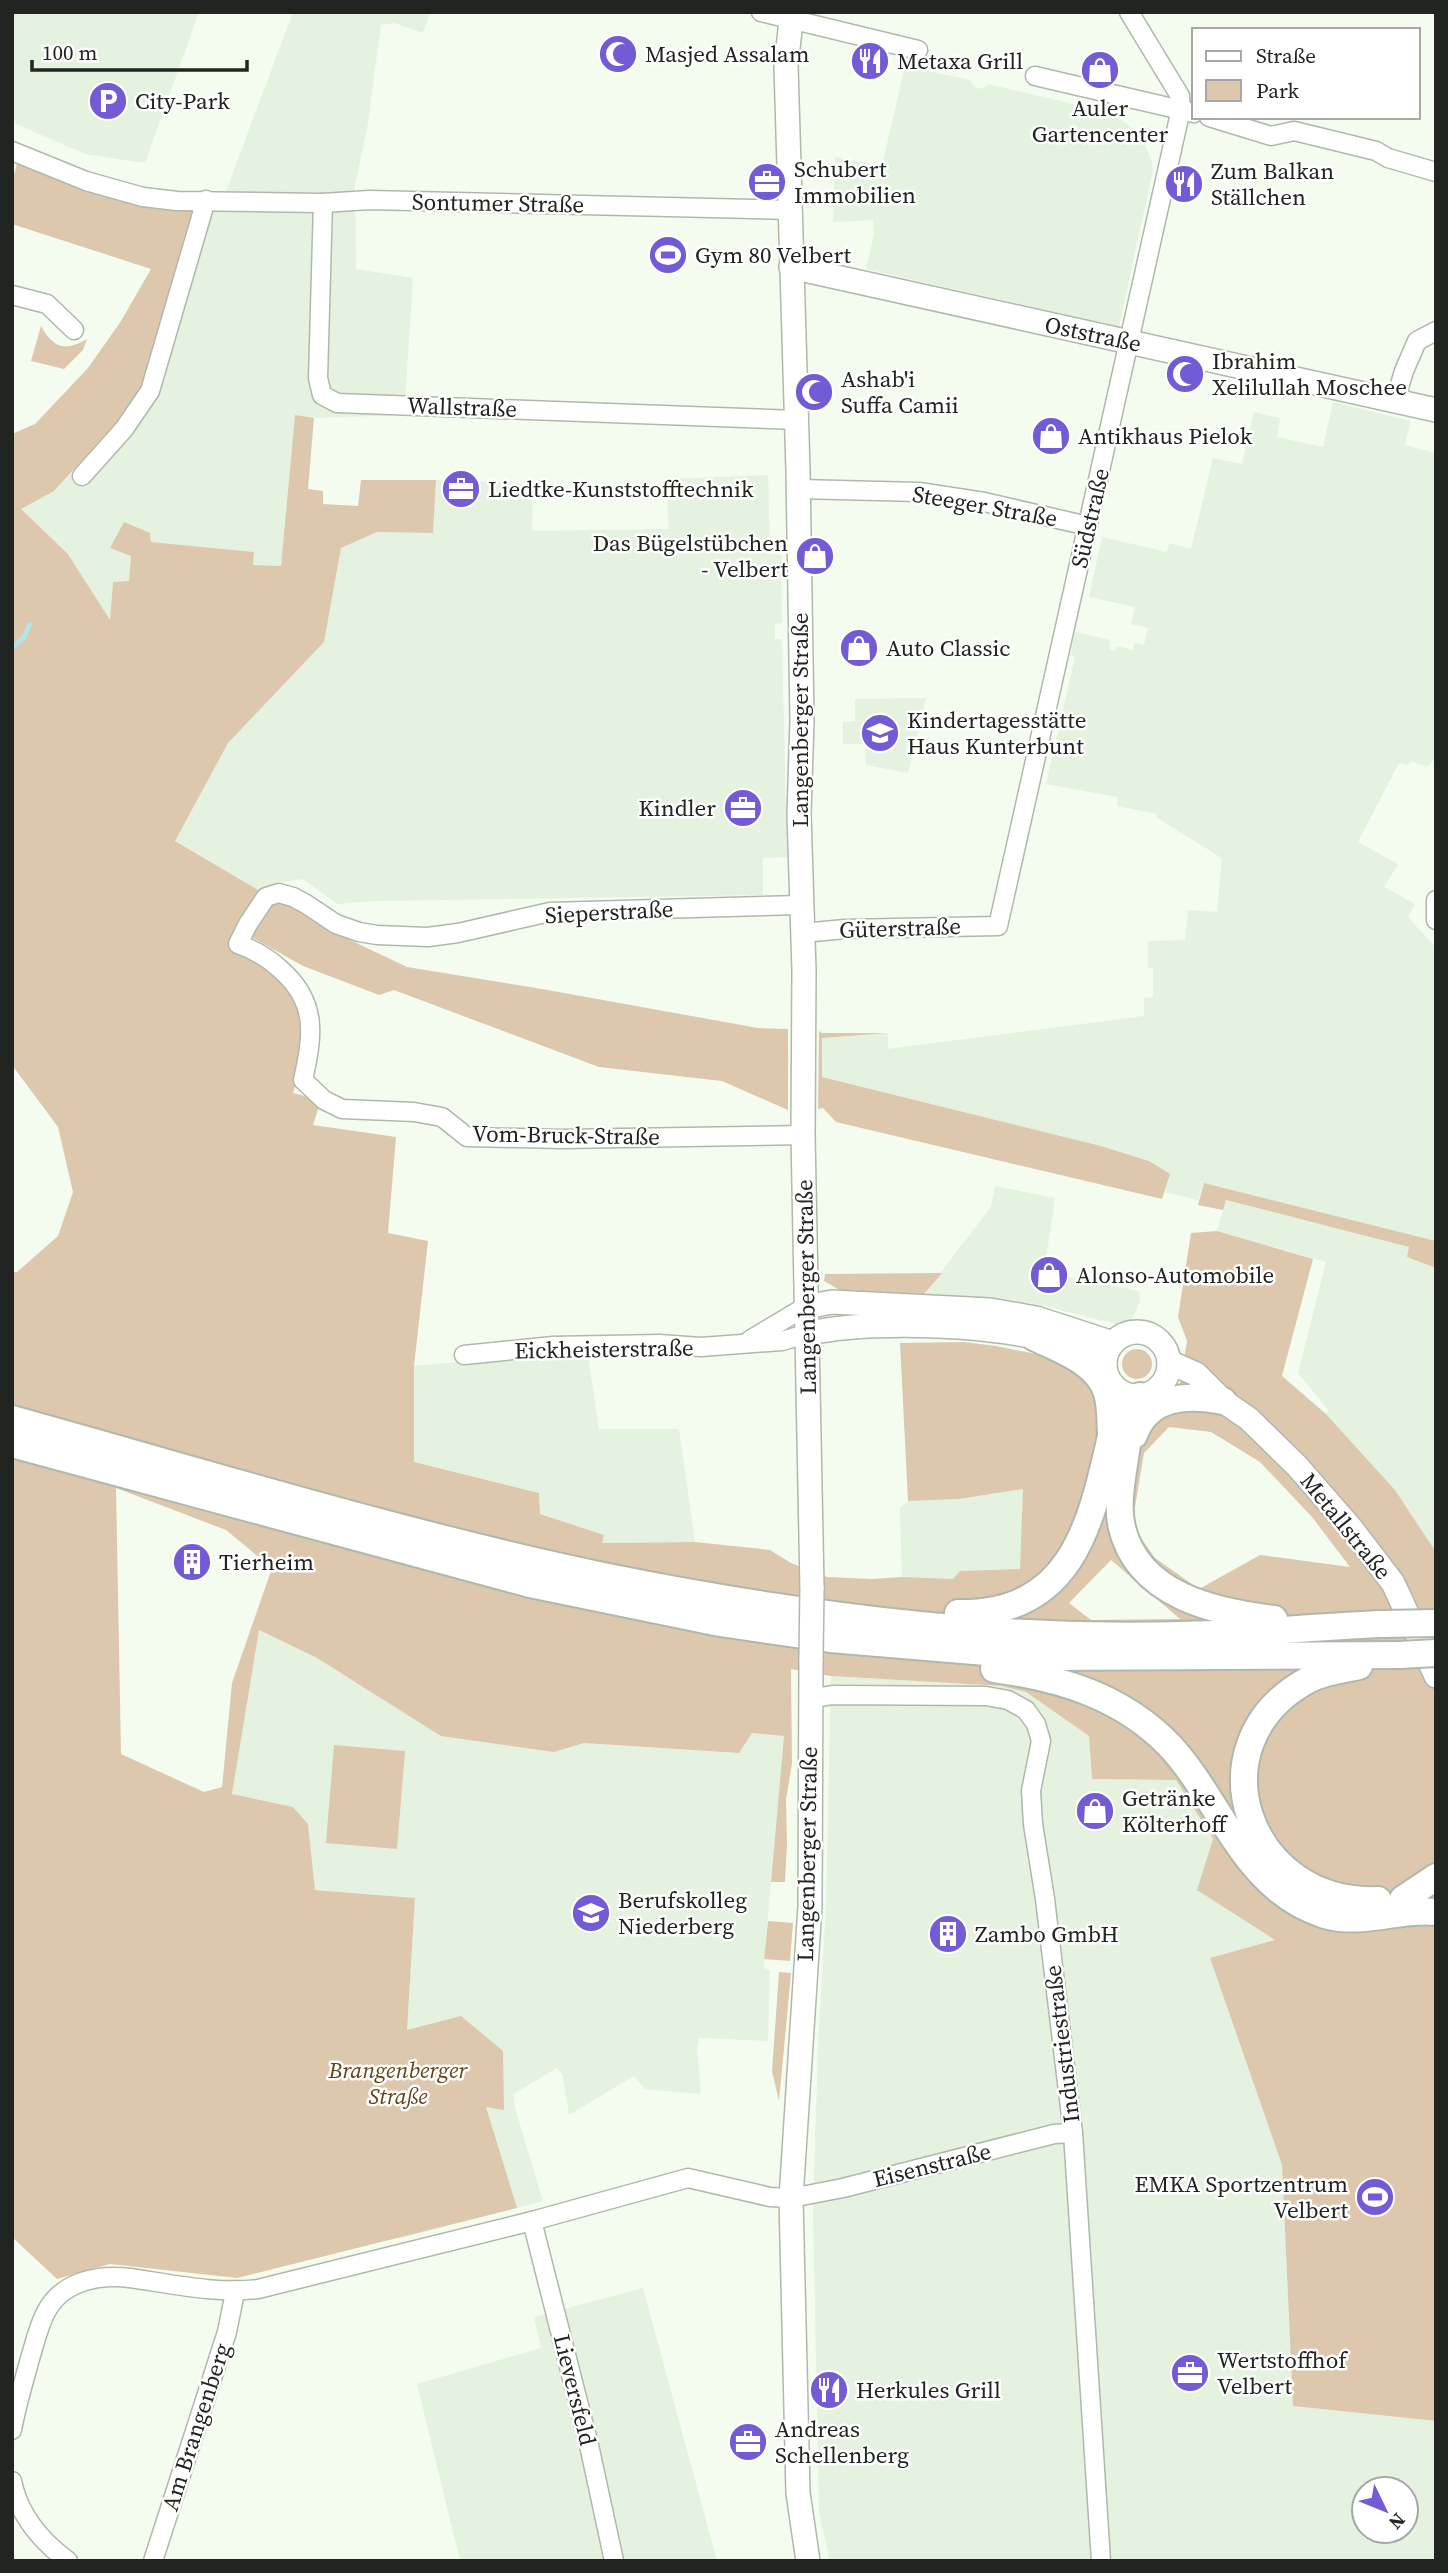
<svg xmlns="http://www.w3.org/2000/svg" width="1448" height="2573" viewBox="0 0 1448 2573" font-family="'Source Serif 4',serif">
  <rect width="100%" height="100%" fill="#f3fcef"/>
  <g fill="#e5f2df" fill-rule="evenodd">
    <path d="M 12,12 L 199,12 L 145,163 L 85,154 L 12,122 Z"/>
    <path d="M 293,12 L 430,12 L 423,33 L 394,23 L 381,25 L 367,129 L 355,185 L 356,269 L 413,278 L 404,415 L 314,418 L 295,416 L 281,566 L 252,565 L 254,552 L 150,542 L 131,556 L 129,582 L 113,582 L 110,621 L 68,554 L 20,509 L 54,491 L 144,392 L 198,207 L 220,207 Z"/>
    <path d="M 905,66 L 970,80 L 974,87 L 982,89 L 988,84 L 1098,110 L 1115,115 L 1140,134 L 1151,158 L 1153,170 L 1119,327 L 866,269 L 874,234 L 873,220 L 833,222 L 835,157 L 882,166 Z"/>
    <path d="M 1333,402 L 1411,421 L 1405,445 L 1436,453 L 1436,757 L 1427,767 L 1411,761 L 1408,765 L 1399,763 L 1358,842 L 1398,864 L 1384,887 L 1415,904 L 1408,917 L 1436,948 L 1436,1241 L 1204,1183 L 1198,1200 L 1165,1192 L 1169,1174 L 1149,1161 L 1101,1146 L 822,1077 L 822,1037 L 888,1033 L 888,1049 L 1144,1016 L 1144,998 L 1153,997 L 1153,968 L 1148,968 L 1148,941 L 1185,940 L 1188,910 L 1217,912 L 1222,858 L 1157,818 L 1157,814 L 1117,806 L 1117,797 L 1046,784 L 1075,657 L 1070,655 L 1075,632 L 1110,640 L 1109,649 L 1115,651 L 1117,646 L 1133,650 L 1134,643 L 1144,645 L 1148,628 L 1131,624 L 1135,607 L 1089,597 L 1102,537 L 1167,552 L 1169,543 L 1191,549 L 1213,458 L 1242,464 L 1254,412 L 1280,418 L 1277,437 L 1323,447 Z"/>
    <path d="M 768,475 L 770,554 L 781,554 L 782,623 L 775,624 L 775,639 L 782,639 L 787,857 L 763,858 L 763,895 L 375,901 L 337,904 L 303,879 L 283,882 L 260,891 L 174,840 L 228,743 L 324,642 L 341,548 L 377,532 L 433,533 L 436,480 L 533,484 L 532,531 L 669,529 L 666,479 Z"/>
    <path d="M 926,698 L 908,773 L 866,765 L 865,744 L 843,744 L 843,722 L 855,721 L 855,699 Z"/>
    <path d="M 995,1186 L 1055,1198 L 1045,1265 L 1060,1275 L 1139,1291 L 1140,1301 L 1128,1327 L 1032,1303 L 924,1294 L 991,1207 Z"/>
    <path d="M 1226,1200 L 1410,1247 L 1436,1268 L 1436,1552 L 1395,1490 L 1326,1414 L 1329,1411 L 1298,1373 L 1326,1262 L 1217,1231 Z"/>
    <path d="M 587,1351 L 599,1429 L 679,1429 L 695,1542 L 602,1543 L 604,1535 L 540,1514 L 539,1493 L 414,1462 L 414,1366 Z"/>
    <path d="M 1024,1489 L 1020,1569 L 961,1571 L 953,1579 L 902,1577 L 900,1508 L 908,1501 L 959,1499 Z"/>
    <path d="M 258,1630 L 317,1658 L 554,1752 L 584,1743 L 739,1753 L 751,1733 L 784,1736 L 764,1959 L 764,1968 L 770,1971 L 768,2041 L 699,2038 L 697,2049 L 701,2094 L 645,2089 L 634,2076 L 569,2115 L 563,2076 L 557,2068 L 513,2094 L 515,2108 L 543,2201 L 398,2239 L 405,2057 L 415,1898 L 315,1890 L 308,1824 L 293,1807 L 232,1794 Z"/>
    <path d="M 831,1676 L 1001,1686 L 1026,1692 L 1089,1736 L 1092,1779 L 1176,1780 L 1276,1941 L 1210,1958 L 1282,2165 L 1293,2406 L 1436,2421 L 1436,2561 L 830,2561 L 819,2512 L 813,2207 L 818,2046 L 826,1903 ZM 1364,2489 L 1406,2489 L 1406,2531 L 1364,2531 Z"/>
    <path d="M 643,2288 L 717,2561 L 460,2561 L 417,2384 L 541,2348 L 534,2317 Z"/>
  </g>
  <g fill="#ddc8ae" fill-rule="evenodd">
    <path d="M 18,160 L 198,207 L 144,392 L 54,491 L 21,509 L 68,554 L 110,620 L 113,582 L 129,581 L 131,556 L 110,548 L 124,522 L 150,533 L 151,542 L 254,552 L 253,565 L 281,566 L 295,415 L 314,418 L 308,489 L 323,491 L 323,504 L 358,506 L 361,480 L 436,480 L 433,533 L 377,532 L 341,548 L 324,642 L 228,743 L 175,841 L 260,891 L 286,899 L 329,930 L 407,967 L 542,989 L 758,1028 L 788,1029 L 788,1110 L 722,1081 L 599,1067 L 394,990 L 379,995 L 303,966 L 235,928 L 229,947 C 270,957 279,978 304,1009 L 298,1076 L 293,1093 L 312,1098 L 319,1106 L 313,1125 L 396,1137 L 388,1233 L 428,1241 L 414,1366 L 414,1462 L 539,1493 L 540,1514 L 604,1535 L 602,1543 L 695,1542 L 770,1550 L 791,1563 L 827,1577 L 872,1579 L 902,1577 L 953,1579 L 960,1571 L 1020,1569 L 1023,1489 L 959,1499 L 908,1501 L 900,1343 L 964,1342 L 996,1346 L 1066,1360 L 1087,1379 L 1100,1403 L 1176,1407 L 1187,1341 L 1178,1317 L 1191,1233 L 1217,1231 L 1313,1259 L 1282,1376 L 1326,1414 L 1395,1490 L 1436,1552 L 1436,2421 L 1293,2406 L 1282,2165 L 1210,1958 L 1275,1940 L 1197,1890 L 1213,1839 L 1176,1780 L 1092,1779 L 1089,1736 L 1026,1692 L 1001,1686 L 831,1676 L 791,1669 L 792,1763 L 786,1800 L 787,1844 L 785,1882 L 771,1882 L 784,1736 L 752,1733 L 739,1753 L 584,1743 L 554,1752 L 441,1736 L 317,1658 L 259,1630 L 232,1794 L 293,1807 L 308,1824 L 315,1890 L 415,1898 L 407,2030 L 461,2016 L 503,2051 L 504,2110 L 486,2107 L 517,2208 L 237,2278 L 110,2264 L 57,2279 L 12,2237 L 12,1272 L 17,1272 L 58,1236 L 73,1192 L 58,1127 L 12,1065 L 12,434 L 35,424 L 88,368 L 121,321 L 151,269 L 12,224 L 12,182 ZM 1169,1427 L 1211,1432 L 1260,1462 L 1312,1517 L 1350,1567 L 1260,1555 L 1199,1589 L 1155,1558 L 1132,1525 L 1144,1453 ZM 116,1488 L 226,1530 L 272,1568 L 232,1683 L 222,1787 L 204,1792 L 121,1754 ZM 1111,1560 L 1180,1619 L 1091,1620 L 1069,1603 Z"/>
    <path d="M 41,326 C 53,348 65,352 87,339 L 83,350 L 64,369 L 31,361 Z"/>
    <path d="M 819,1031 L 822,1033 L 888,1033 L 822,1038 L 822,1077 L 1101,1146 L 1149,1161 L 1170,1174 L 1162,1199 L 836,1122 L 823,1108 L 818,1109 Z"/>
    <path d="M 1204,1183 L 1436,1241 L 1436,1268 L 1407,1257 L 1409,1247 L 1226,1200 L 1223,1210 L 1198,1205 Z"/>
    <path d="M 942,1273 L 924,1294 L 843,1292 L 824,1281 L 825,1274 Z"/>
    <circle cx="1137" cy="1364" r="15"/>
    <path d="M 334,1745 L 405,1751 L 397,1849 L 326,1843 Z"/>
    <path d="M 768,1921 L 793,1923 L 790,1961 L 764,1959 Z"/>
    <path d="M 779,1972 L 791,1973 L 779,2101 L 772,2071 Z"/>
  </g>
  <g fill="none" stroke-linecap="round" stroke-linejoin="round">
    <path stroke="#ace8e8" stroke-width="4.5" d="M 12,648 L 24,637 L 30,624"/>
    <g stroke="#b0b8ac" stroke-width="21">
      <g id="minor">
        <path d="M 761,12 L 918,50"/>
        <path d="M 1035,76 L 1194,113"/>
        <path d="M 1209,117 L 1271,136 L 1294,131 L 1323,138 L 1376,151 L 1388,158 L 1436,172"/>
        <path d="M 12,151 L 86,181 L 143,197 L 177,201 L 323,203 L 369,200 L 791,210"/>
        <path d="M 323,203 L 318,378 L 322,395 L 337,403 L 797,420"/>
        <path d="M 12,295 L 47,304 L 74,330"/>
        <path d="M 1395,401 L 1404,371 L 1417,341 L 1436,331"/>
        <path d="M 82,476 L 124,429 L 150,391 L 206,200"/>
        <path d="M 798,489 L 919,492 L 984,502 L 1088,526"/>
        <path d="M 1436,900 L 1436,920"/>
        <path d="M 801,905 L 550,912 L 458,933 L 428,937 L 377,935 L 359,932 L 336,924 L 306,904 L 293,897 L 279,893 L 266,897 L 248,924 L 238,944 C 255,950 267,957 280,969 C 318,1002 313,1035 303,1080 L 324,1100 L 342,1109 L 414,1112 L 442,1117 L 467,1137 L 562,1139 L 803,1135"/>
        <path d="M 803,933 L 845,929 L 998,926 L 1181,109 L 1180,96 L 1129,12"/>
        <path d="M 750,1340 L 805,1307"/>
        <path d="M 464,1355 L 553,1346 L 659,1344 L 701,1347 L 782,1341 L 806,1334"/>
        <path d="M 810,1699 L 832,1695 L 986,1696 L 1008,1700 L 1026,1710 L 1036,1724 L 1041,1741 L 1031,1791 L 1033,1824 L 1045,1899 L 1073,2133 L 1101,2561"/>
        <path d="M 532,2221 L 589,2445 L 614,2561"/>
        <path d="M 12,2430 C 16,2407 23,2385 29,2362 C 34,2346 38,2327 46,2312 C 62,2281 99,2274 130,2278 C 173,2284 215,2294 258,2289 L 532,2221 L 688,2178 L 770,2197 L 791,2198 L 843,2188 L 1054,2134 L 1073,2133"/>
        <path d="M 12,2481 C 19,2516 41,2541 68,2561"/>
        <path d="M 153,2561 L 227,2332 L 235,2292"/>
      </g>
    </g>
    <g stroke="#b0b8ac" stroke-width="26">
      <g id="major">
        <path d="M 792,12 L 786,66 L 798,471 L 802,721 L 799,814 L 804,971 L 803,1135 L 812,1588"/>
        <path d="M 791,267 L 1436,410"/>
        <path d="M 805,1307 L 832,1302 L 990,1310 L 1036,1318 L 1113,1343"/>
        <circle cx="1137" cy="1364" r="32"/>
        <path d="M 806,1334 C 877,1317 1042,1324 1105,1360"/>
        <path d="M 1169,1362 L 1196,1374 L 1223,1401 L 1249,1419 L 1297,1466 L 1351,1528 L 1393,1583 L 1436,1676"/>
        <path d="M 808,2561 L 798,2493 L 791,2198 L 810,1906 L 811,1658"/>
      </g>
    </g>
    <g stroke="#b0b8ac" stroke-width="30">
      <g id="highway">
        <path d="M 1034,1337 C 1060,1350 1098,1362 1107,1393 C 1111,1406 1110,1420 1111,1433"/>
        <path d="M 1140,1396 C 1129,1417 1128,1441 1124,1464 C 1121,1485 1117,1507 1122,1528 C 1139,1596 1215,1612 1274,1619"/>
        <path d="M 12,1419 C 210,1474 407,1535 608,1577 C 711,1598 815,1614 920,1625 C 1017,1635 1117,1638 1214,1634 C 1270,1632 1326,1626 1382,1624"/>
        <path d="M 1134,1435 C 1148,1395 1188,1394 1223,1401"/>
        <path d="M 12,1444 L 530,1584 L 720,1623 L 830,1639 L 1047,1657 L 1400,1655"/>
        <path d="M 958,1613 C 1081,1615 1093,1510 1116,1415"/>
        <path d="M 1359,1666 C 1342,1670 1324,1671 1308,1680 C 1190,1744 1248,1906 1378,1900"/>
        <path d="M 994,1669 C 1060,1678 1122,1696 1170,1746 C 1222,1802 1244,1890 1325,1915 C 1361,1926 1399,1908 1436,1912"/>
        <path d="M 1403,1899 L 1436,1877"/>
      </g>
    </g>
    <use href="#minor" stroke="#fff" stroke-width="18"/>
    <use href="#major" stroke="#fff" stroke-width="23"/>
    <use href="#highway" stroke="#fff" stroke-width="26"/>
    <g stroke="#b0b8ac" stroke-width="26" stroke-linecap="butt">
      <path id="major-bridge" d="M 811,1658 L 812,1588"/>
    </g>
    <g stroke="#b0b8ac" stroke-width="30" stroke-linecap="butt">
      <g id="highway-bridge">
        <path d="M 1382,1624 L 1436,1623"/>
        <path d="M 1400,1655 L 1436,1653"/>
      </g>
    </g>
    <use href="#major-bridge" stroke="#fff" stroke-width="23"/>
    <use href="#highway-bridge" stroke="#fff" stroke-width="26"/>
  </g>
  <defs>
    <g id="mosque-disc" transform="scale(2.0125)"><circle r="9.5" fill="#735bd5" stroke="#fff"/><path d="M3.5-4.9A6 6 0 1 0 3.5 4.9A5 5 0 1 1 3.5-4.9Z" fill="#fff"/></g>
    <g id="restaurant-disc" transform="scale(2.0125)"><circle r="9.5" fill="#735bd5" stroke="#fff"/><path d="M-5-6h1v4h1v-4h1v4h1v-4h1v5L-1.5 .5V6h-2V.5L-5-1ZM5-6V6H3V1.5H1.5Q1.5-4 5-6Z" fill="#fff"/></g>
    <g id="shop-disc" transform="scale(2.0125)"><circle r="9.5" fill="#735bd5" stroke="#fff"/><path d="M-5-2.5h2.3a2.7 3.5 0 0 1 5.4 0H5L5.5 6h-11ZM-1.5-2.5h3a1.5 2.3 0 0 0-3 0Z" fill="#fff"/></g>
    <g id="parking-disc" transform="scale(2.0125)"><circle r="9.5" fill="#735bd5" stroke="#fff"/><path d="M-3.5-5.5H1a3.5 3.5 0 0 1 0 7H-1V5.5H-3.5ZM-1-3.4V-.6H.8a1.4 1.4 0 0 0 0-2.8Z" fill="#fff"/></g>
    <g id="office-disc" transform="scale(2.0125)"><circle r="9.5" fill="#735bd5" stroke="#fff"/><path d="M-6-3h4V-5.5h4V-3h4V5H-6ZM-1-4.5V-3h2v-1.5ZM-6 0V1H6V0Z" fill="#fff"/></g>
    <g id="stadium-disc" transform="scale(2.0125)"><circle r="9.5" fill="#735bd5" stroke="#fff"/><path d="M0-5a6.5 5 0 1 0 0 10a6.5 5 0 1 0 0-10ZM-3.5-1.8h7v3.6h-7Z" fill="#fff"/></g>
    <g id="school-disc" transform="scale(2.0125)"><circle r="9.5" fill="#735bd5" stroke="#fff"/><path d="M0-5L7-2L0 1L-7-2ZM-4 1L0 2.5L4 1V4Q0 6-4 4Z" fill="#fff"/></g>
    <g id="building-disc" transform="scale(2.0125)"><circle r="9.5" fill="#735bd5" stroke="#fff"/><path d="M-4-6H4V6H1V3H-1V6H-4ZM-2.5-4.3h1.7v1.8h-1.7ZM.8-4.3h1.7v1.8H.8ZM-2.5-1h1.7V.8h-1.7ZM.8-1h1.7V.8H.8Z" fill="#fff"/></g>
  </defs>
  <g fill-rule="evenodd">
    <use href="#mosque-disc" x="618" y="54"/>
    <use href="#restaurant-disc" x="870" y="61"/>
    <use href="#shop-disc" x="1100" y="70"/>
    <use href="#parking-disc" x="108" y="101"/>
    <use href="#office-disc" x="767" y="182"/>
    <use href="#restaurant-disc" x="1184" y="184"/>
    <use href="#stadium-disc" x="668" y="255"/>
    <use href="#mosque-disc" x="1185" y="374"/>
    <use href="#mosque-disc" x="814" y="392"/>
    <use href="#shop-disc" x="1051" y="436"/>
    <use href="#office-disc" x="461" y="489"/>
    <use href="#shop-disc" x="815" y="556"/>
    <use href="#shop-disc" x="859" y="648"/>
    <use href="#school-disc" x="880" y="733"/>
    <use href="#office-disc" x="743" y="808"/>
    <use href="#shop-disc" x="1049" y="1275"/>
    <use href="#building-disc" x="192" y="1562"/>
    <use href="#shop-disc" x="1095" y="1811"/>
    <use href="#school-disc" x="591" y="1913"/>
    <use href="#building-disc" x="948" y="1934"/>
    <use href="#stadium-disc" x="1375" y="2197"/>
    <use href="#office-disc" x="1190" y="2373"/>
    <use href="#restaurant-disc" x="829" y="2390"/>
    <use href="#office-disc" x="748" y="2442"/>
  </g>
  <g text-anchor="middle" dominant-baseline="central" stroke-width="5" stroke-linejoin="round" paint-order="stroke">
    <g font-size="23" fill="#212420" stroke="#fff" text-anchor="start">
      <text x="645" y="54">Masjed Assalam</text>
      <text x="897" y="61">Metaxa Grill</text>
      <text x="135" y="101">City-Park</text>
      <text x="1100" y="108" text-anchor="middle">Auler<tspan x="1100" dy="26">Gartencenter</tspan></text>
      <text x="794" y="169">Schubert<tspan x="794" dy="26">Immobilien</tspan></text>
      <text x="1211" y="171">Zum Balkan<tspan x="1211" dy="26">Ställchen</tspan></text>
      <text x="695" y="255">Gym 80 Velbert</text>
      <text x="1212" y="361">Ibrahim<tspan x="1212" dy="26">Xelilullah Moschee</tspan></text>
      <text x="841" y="379">Ashab'i<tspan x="841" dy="26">Suffa Camii</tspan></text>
      <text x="1078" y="436">Antikhaus Pielok</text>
      <text x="488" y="489">Liedtke-Kunststofftechnik</text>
      <text x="788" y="543" text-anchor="end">Das Bügelstübchen<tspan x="788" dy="26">- Velbert</tspan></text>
      <text x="886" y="648">Auto Classic</text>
      <text x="907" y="720">Kindertagesstätte<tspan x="907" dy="26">Haus Kunterbunt</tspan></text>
      <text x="716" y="808" text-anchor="end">Kindler</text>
      <text x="1076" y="1275">Alonso-Automobile</text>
      <text x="219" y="1562">Tierheim</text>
      <text x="1122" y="1798">Getränke<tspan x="1122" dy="26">Költerhoff</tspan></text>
      <text x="618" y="1900">Berufskolleg<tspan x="618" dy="26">Niederberg</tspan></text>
      <text x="975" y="1934">Zambo GmbH</text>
      <text x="1348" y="2184" text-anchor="end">EMKA Sportzentrum<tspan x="1348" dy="26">Velbert</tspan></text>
      <text x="1217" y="2360">Wertstoffhof<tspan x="1217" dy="26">Velbert</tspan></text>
      <text x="856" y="2390">Herkules Grill</text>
      <text x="775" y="2429">Andreas<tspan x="775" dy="26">Schellenberg</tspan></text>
    </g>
    <g font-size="23" fill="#212420" stroke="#fff">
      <text transform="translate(498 203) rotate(1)">Sontumer Straße</text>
      <text transform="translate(1093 334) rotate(12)">Oststraße</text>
      <text transform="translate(462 407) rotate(2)">Wallstraße</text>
      <text transform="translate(985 506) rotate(10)">Steeger Straße</text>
      <text transform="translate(1090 518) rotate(-77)">Südstraße</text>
      <text transform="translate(800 720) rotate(-90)">Langenberger Straße</text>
      <text transform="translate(609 912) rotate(-3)">Sieperstraße</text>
      <text transform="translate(900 928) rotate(-2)">Güterstraße</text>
      <text transform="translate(566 1135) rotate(1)">Vom-Bruck-Straße</text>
      <text transform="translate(806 1287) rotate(-91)">Langenberger Straße</text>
      <text transform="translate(604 1349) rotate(-1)">Eickheisterstraße</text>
      <text transform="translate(1346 1526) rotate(51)">Metallstraße</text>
      <text transform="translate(807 1854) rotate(-89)">Langenberger Straße</text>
      <text transform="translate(1062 2044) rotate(-97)">Industriestraße</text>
      <text transform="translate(932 2165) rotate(-14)">Eisenstraße</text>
      <text transform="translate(575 2390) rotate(76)">Lieversfeld</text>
      <text transform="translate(196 2427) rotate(-72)">Am Brangenberg</text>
    </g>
    <g font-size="23" font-style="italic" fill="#614316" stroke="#fff">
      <text x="398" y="2070">Brangenberger<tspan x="398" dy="26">Straße</tspan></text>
    </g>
  </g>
  <rect width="1448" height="2573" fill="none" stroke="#212420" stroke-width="28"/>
  <rect x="1192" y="28" width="228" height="91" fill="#ffffff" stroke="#a6a7a6" stroke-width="2"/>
  <rect x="1206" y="51" width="35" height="10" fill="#ffffff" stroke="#a6a7a6" stroke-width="2"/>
  <text x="1256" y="63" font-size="21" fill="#212420">Straße</text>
  <rect x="1206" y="80" width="35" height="21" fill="#ddc8ae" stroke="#a6a7a6" stroke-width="2"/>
  <text x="1256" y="98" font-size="21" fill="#212420">Park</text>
  <g transform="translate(1385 2510) rotate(133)"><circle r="33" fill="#ffffff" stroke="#a6a7a6" stroke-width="2"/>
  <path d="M0-5L12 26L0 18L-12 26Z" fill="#735bd5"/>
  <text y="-10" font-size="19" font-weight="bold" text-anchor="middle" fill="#212420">N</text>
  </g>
  <path d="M32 60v10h215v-10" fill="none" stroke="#212420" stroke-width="3.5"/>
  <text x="42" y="60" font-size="21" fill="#212420" stroke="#ffffff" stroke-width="5" paint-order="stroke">100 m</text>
</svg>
